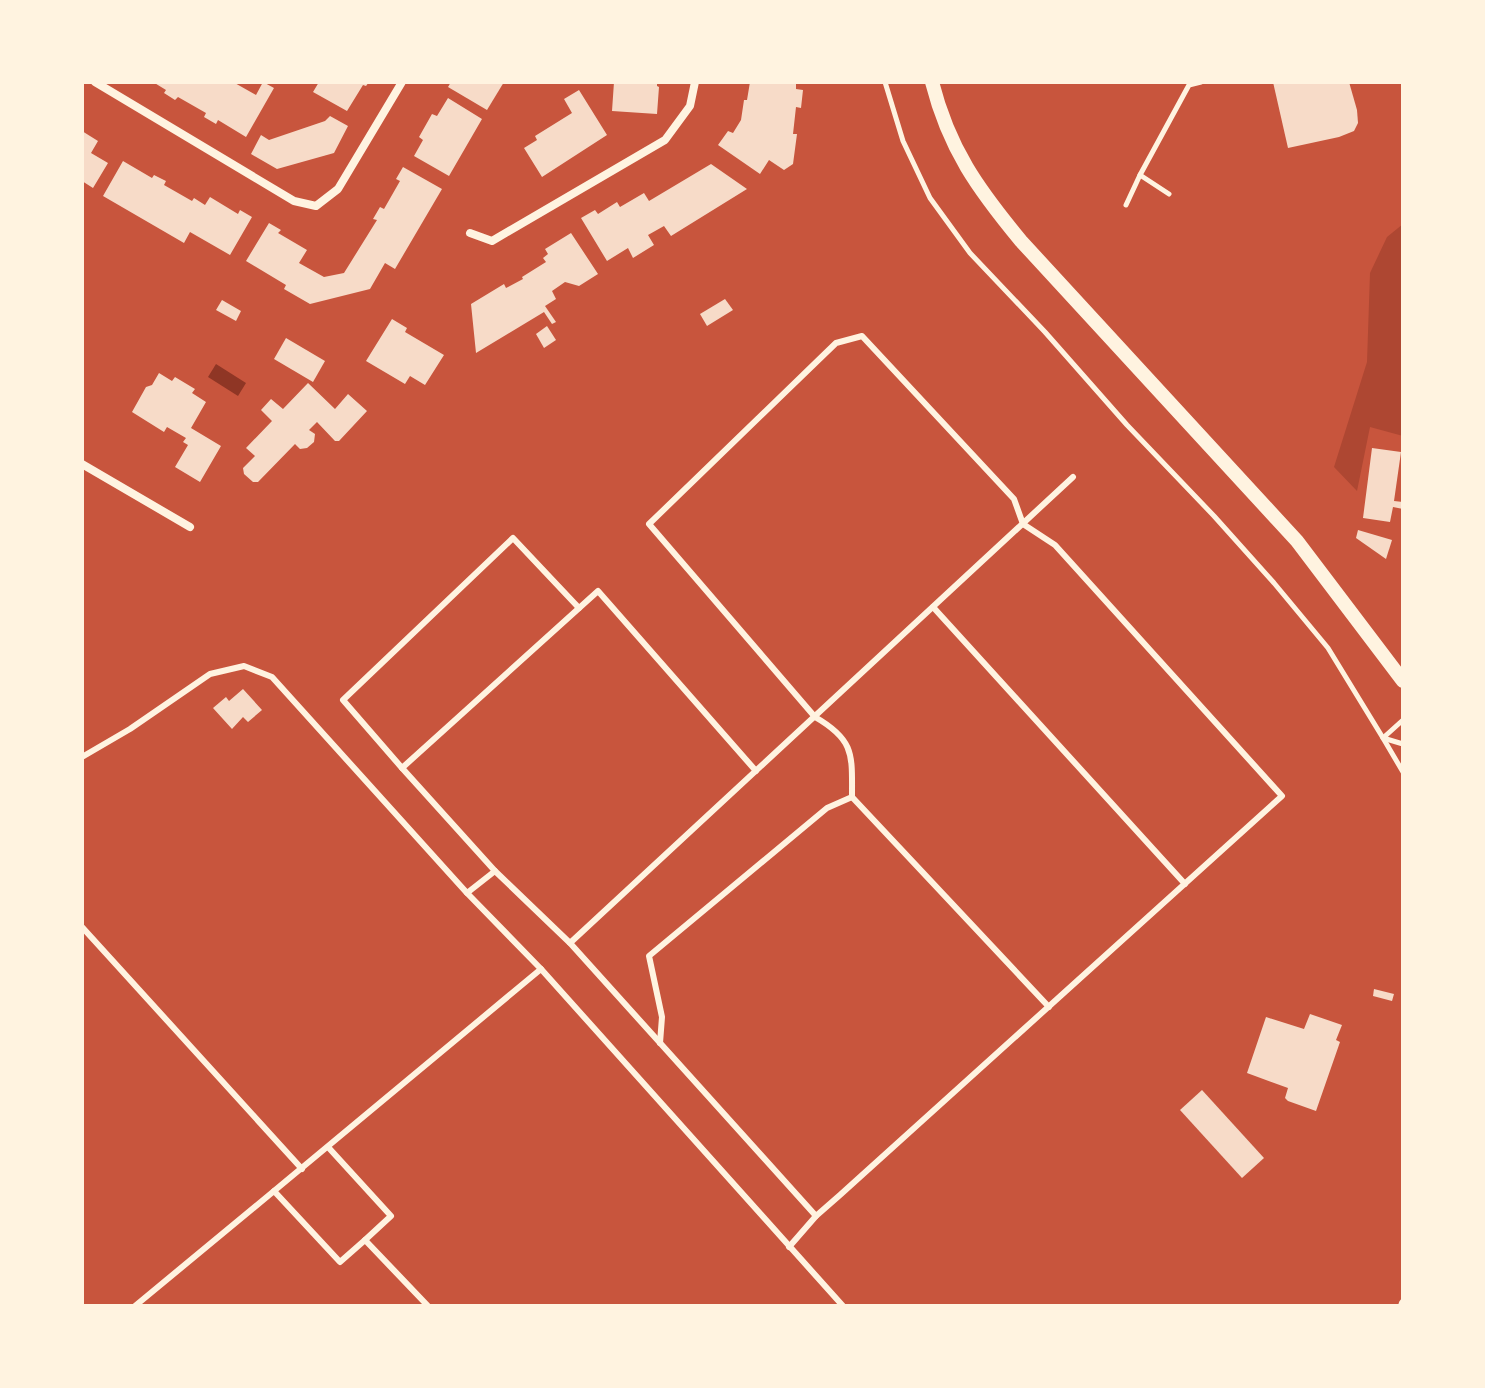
<svg xmlns="http://www.w3.org/2000/svg" width="1485" height="1388" viewBox="0 0 1485 1388" font-family="'Fira Sans Condensed',sans-serif">
  <rect width="100%" height="100%" fill="#c8553d"/>
  <path fill="#ae4732" d="M 1403,224 L 1403,436 L 1370,427 L 1357,491 L 1334,467 L 1367,362 L 1370,273 L 1387,237 Z"/>
  <path fill="#8f3625" d="M 216,364 L 246,383 L 238,396 L 208,377 Z"/>
  <g fill="#f7dbc8">
    <path d="M 153,82 L 233,82 L 256,95 L 263,82 L 274,88 L 246,137 L 218,120 L 216,124 L 204,117 L 206,113 L 178,97 L 175,100 L 164,93 L 166,90 Z"/>
    <path d="M 319,82 L 369,82 L 366,86 L 363,85 L 347,111 L 313,92 Z"/>
    <path d="M 451,82 L 504,82 L 487,110 L 448,87 Z"/>
    <path d="M 614,82 L 657,82 L 657,86 L 659,87 L 657,114 L 612,111 Z"/>
    <path d="M 750,82 L 796,82 L 796,89 L 803,90 L 801,108 L 796,107 L 793,134 L 797,134 L 793,164 L 784,170 L 769,160 L 760,174 L 718,145 L 728,131 L 733,133 L 741,120 L 744,100 L 747,100 Z"/>
    <path d="M 1273,82 L 1349,82 L 1357,110 L 1358,123 L 1354,131 L 1339,137 L 1288,148 Z"/>
    <path d="M 579,90 L 607,135 L 542,177 L 524,148 L 537,140 L 535,136 L 572,113 L 564,99 Z"/>
    <path d="M 448,98 L 482,119 L 449,176 L 414,156 L 423,140 L 419,137 L 432,114 L 437,116 Z"/>
    <path d="M 330,116 L 348,126 L 334,153 L 277,169 L 251,154 L 261,135 L 269,140 L 325,121 Z"/>
    <path d="M 82,131 L 98,141 L 91,153 L 108,163 L 93,188 L 82,181 Z"/>
    <path d="M 123,161 L 152,178 L 154,175 L 166,181 L 164,185 L 192,201 L 194,198 L 205,205 L 210,197 L 238,214 L 240,210 L 252,217 L 230,255 L 190,232 L 184,243 L 103,196 Z"/>
    <path d="M 711,164 L 747,189 L 671,236 L 664,226 L 648,235 L 654,245 L 633,258 L 628,248 L 607,261 L 581,218 L 595,210 L 598,214 L 617,202 L 620,207 L 644,193 L 649,201 Z"/>
    <path d="M 403,167 L 442,189 L 395,269 L 385,263 L 370,289 L 310,304 L 284,289 L 286,285 L 246,261 L 269,223 L 281,230 L 278,233 L 307,250 L 299,263 L 324,277 L 344,273 L 377,220 L 373,219 L 380,207 L 384,209 L 400,181 L 396,179 Z"/>
    <path d="M 571,233 L 598,274 L 579,286 L 565,282 L 552,291 L 556,299 L 545,306 L 556,322 L 552,324 L 544,312 L 476,353 L 471,304 L 504,284 L 506,288 L 523,279 L 522,277 L 546,262 L 543,258 L 548,254 L 545,249 Z"/>
    <path d="M 725,299 L 733,310 L 707,326 L 700,314 Z"/>
    <path d="M 222,300 L 241,311 L 236,321 L 216,310 Z"/>
    <path d="M 392,319 L 407,328 L 405,332 L 444,355 L 425,385 L 410,376 L 405,384 L 366,361 Z"/>
    <path d="M 547,326 L 556,340 L 544,348 L 536,334 Z"/>
    <path d="M 286,338 L 325,361 L 313,382 L 274,359 Z"/>
    <path d="M 159,373 L 172,381 L 175,377 L 195,389 L 192,393 L 206,402 L 191,428 L 221,446 L 200,482 L 175,467 L 188,445 L 183,442 L 186,438 L 167,427 L 164,432 L 132,412 L 146,387 L 152,385 Z"/>
    <path d="M 308,383 L 335,409 L 348,394 L 367,411 L 339,441 L 335,441 L 317,422 L 309,430 L 315,434 L 314,442 L 307,448 L 300,449 L 295,444 L 258,482 L 253,482 L 244,474 L 243,468 L 255,456 L 246,448 L 272,421 L 261,410 L 271,399 L 283,409 Z"/>
    <path d="M 1372,448 L 1401,452 L 1394,501 L 1403,502 L 1403,509 L 1393,507 L 1390,522 L 1363,518 Z"/>
    <path d="M 1358,530 L 1392,540 L 1386,559 L 1356,538 Z"/>
    <path d="M 243,689 L 262,710 L 248,722 L 243,717 L 232,729 L 213,708 L 226,697 L 229,701 Z"/>
    <path d="M 1374,989 L 1394,994 L 1392,1001 L 1373,996 Z"/>
    <path d="M 1310,1014 L 1342,1025 L 1336,1040 L 1340,1042 L 1316,1111 L 1288,1101 L 1285,1098 L 1288,1088 L 1247,1073 L 1266,1017 L 1304,1029 Z"/>
    <path d="M 1202,1090 L 1264,1158 L 1242,1178 L 1180,1110 Z"/>
  </g>
  <g fill="none" stroke-linecap="round" stroke-linejoin="round">
    <g stroke="#fff3e0" stroke-width="5">
      <path d="M 885,82 L 903,141 L 930,198 L 970,253 L 1045,332 L 1127,425 L 1214,516 L 1274,583 L 1328,648 L 1383,738 L 1403,744"/>
      <path d="M 1140,175 L 1169,194"/>
      <path d="M 1126,205 L 1140,175 L 1189,85 L 1201,82"/>
      <path d="M 1403,720 L 1383,738 L 1403,772"/>
    </g>
    <g stroke="#fff3e0" stroke-width="6">
      <path d="M 933,607 L 1185,884"/>
      <path d="M 579,608 L 513,538 L 343,700 L 402,768 L 495,871 L 570,943 L 816,1216"/>
      <path d="M 82,757 L 130,729 L 210,674 L 244,666 L 272,677 L 467,893 L 541,969"/>
      <path d="M 402,768 L 598,591 L 756,771"/>
      <path d="M 467,893 L 495,871"/>
      <path d="M 82,927 L 302,1169"/>
      <path d="M 570,943 L 1073,477"/>
      <path d="M 660,1043 L 662,1017 L 649,956 L 827,808 L 852,797"/>
      <path d="M 328,1147 L 391,1216 L 365,1240"/>
      <path d="M 274,1191 L 541,969 L 843,1306"/>
      <path d="M 789,1247 L 816,1216 L 840,1195 C 987,1062 1135,929 1282,796 L 1055,545 L 1023,524 L 1014,499 L 862,336 L 836,343 L 649,524 L 815,717 C 855,740 852,755 852,797 L 1049,1007"/>
      <path d="M 135,1306 L 274,1191 L 340,1262 L 365,1240 L 428,1306"/>
    </g>
    <g stroke="#fff3e0" stroke-width="8">
      <path d="M 95,82 L 294,201 L 316,206 L 338,189 L 402,82"/>
      <path d="M 470,233 L 492,241 L 665,140 L 690,106 L 695,82"/>
      <path d="M 82,464 L 190,527"/>
      <path d="M 1402,1306 L 1403,1303"/>
    </g>
    <path stroke="#fff3e0" stroke-width="14" d="M 932,82 C 949,149 978,189 1021,241 L 1297,541 L 1403,681"/>
  </g>
  <rect width="1485" height="1388" fill="none" stroke="#fff3e0" stroke-width="168"/>
</svg>
